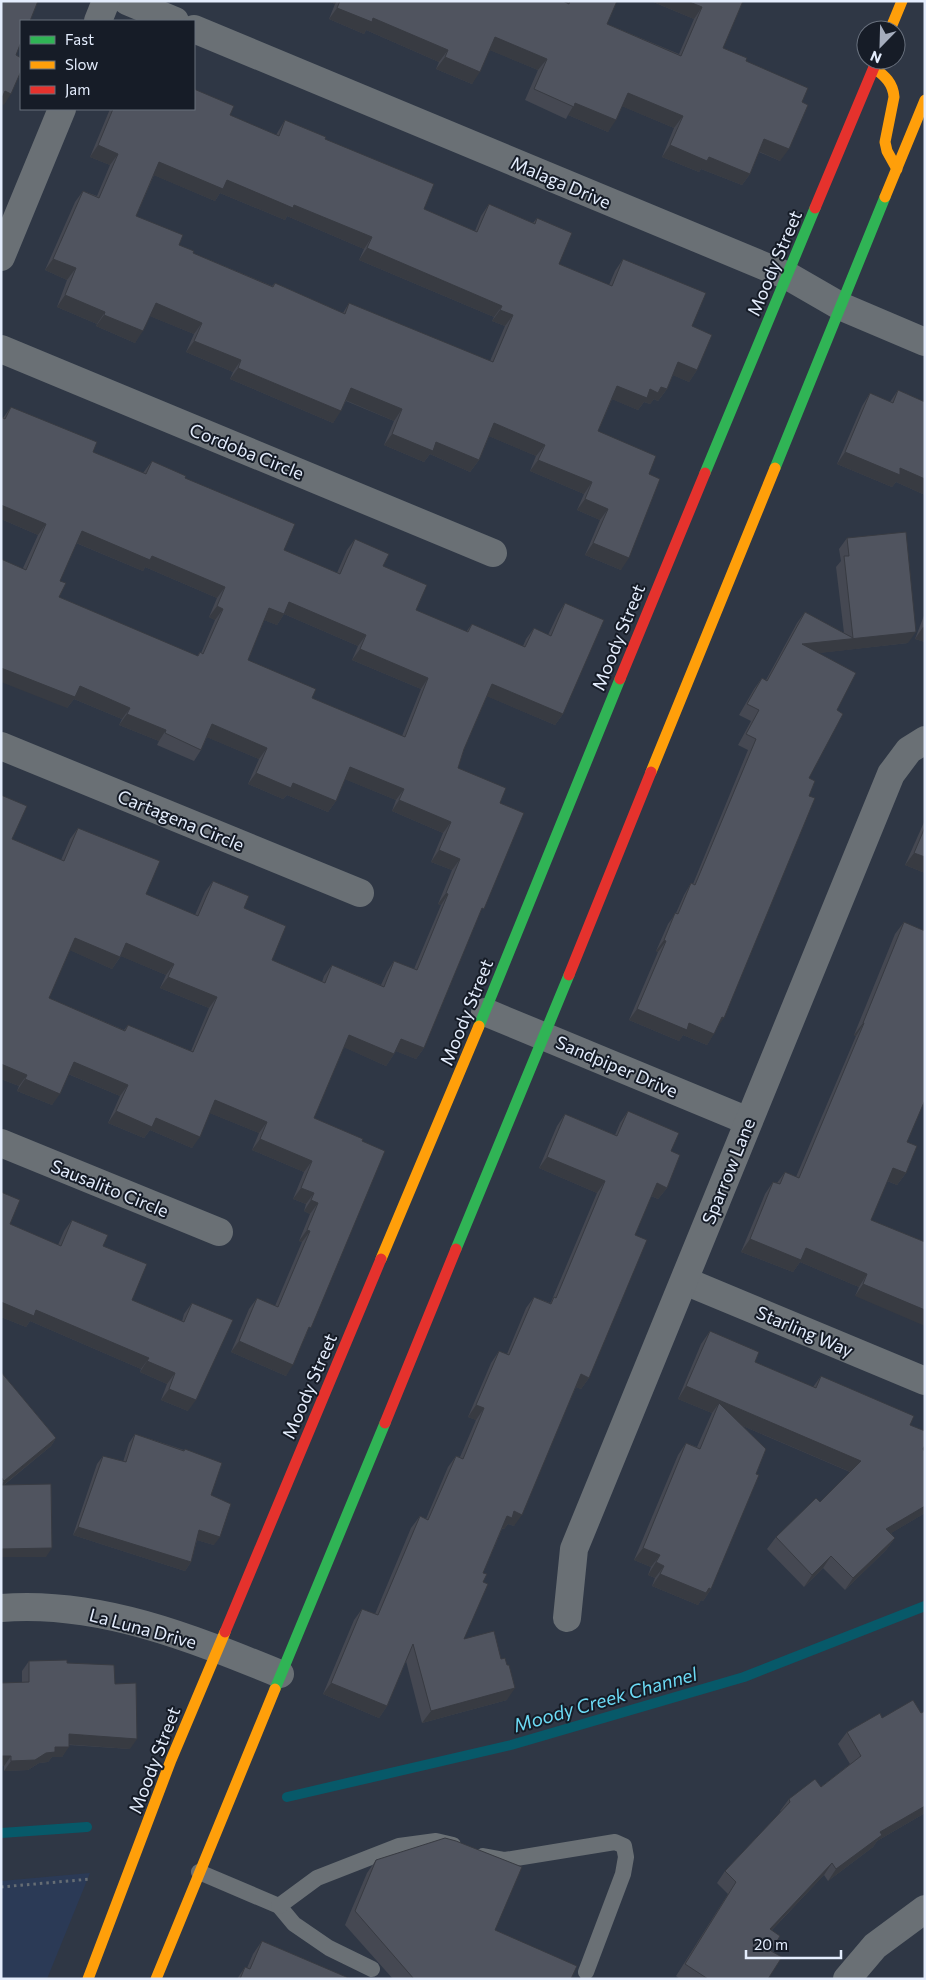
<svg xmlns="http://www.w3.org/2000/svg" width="926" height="1980" viewBox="0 0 926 1980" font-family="Commissioner,sans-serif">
  <rect width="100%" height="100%" fill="#2f3745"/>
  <path fill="#2b3a56" d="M 90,1873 L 47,1979 L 1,1979 L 1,1881 Z"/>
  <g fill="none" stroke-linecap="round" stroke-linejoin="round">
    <g stroke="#075969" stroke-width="10">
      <path d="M 287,1797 L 511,1745 L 744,1677 L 925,1606"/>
      <path d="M 1,1833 L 87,1827"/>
    </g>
    <path stroke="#666d74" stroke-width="3" stroke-dasharray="2.5 4" stroke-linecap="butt" d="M 1,1887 L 91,1879"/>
    <g stroke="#6a7075" stroke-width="16">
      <path d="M 483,1856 L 505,1860 L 615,1842 L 624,1846 L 626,1857 L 623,1874 L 586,1972"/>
      <path d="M 199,1872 L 279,1906 L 294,1924 L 329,1948 L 372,1969"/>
      <path d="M 279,1906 L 317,1878 L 399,1846 L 436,1841 L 453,1845"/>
    </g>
    <g stroke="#6a7075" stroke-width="28">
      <path d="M 127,1 L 175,21"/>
      <path d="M 98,21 L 106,1"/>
      <path d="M 194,29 L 788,276 L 840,306 L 925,342"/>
      <path d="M 1,257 L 62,109"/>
      <path d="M 1,349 L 493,553"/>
      <path d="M 1,746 L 360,893"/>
      <path d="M 485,1012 L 748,1121"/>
      <path d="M 1,1143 L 219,1232"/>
      <path d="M 685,1281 L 925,1381"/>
      <path d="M 1,1608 C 98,1600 192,1638 280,1674"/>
      <path d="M 567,1618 L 574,1549 L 891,774 L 909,750 L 925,740"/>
      <path d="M 847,1979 L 875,1946 L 925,1909"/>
    </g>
    <g stroke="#30b455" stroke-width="11">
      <path d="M 775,468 L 885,197"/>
      <path d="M 705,473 L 815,208"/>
      <path d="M 479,1026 L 620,679"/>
      <path d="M 456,1249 L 569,975"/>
      <path d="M 275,1689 L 385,1423"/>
    </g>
    <g stroke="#ff9f0a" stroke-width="11">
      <path d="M 890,30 L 902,1"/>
      <path d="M 874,68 C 885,76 893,83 894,97 L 885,142 L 887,151 L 897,169"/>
      <path d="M 885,197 L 925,100"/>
      <path d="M 651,772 L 775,468"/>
      <path d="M 381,1259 L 479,1026"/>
      <path d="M 88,1979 L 171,1760 L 225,1632"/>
      <path d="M 156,1979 L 275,1689"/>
    </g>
    <g stroke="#e5322d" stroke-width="11">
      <path d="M 815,208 L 877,60"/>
      <path d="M 620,679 L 705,473"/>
      <path d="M 569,975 L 651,772"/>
      <path d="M 385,1423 L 456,1249"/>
      <path d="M 225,1632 L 381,1259"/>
    </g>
  </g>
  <g fill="#454852" fill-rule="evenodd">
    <path d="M 328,1 L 563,1 L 567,3 L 568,1 L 617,1 L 607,24 L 679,54 L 694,19 L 651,1 L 743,1 L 723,48 L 746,61 L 802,102 L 780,161 L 759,152 L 750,174 L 742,185 L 701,169 L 699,172 L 662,157 L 674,128 L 622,106 L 608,132 L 568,115 L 566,119 L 525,100 L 538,70 L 490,50 L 472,84 L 436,69 L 439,62 L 366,30 L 364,34 L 329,19 L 335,4 Z"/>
    <path d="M 110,109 L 194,109 L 230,115 L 276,135 L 285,120 L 325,139 L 424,209 L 475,231 L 481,216 L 489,204 L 533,223 L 537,218 L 559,264 L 609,285 L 615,271 L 623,259 L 692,326 L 697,370 L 689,382 L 673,375 L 667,389 L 658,401 L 654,399 L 650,404 L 644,402 L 638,410 L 612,399 L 598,431 L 649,474 L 621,570 L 585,555 L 600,520 L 577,510 L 584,494 L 530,471 L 536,456 L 489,436 L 479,460 L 470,472 L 430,454 L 424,462 L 384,445 L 394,421 L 346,401 L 333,423 L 230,379 L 233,372 L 186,352 L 194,334 L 150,316 L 135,343 L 96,326 L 97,324 L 57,307 L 67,280 L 45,270 L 75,202 L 83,191 L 97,196 L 110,165 L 90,157 ZM 154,175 L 215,201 L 220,193 L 285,220 L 287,216 L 364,249 L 359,260 L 494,317 L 492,321 L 505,326 L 490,361 L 349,303 L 343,313 L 275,283 L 272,286 L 193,253 L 179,245 L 136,216 Z"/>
    <path d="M 898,390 L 925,402 L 925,495 L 896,482 L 892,487 L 837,464 L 862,406 L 870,393 L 890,402 Z"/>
    <path d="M 11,407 L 93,452 L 143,473 L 152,461 L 185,478 L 284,550 L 337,573 L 347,550 L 355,539 L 383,566 L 416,610 L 466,632 L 472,624 L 523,646 L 526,639 L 534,628 L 548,635 L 558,614 L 565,603 L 563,714 L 555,725 L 487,696 L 464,749 L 458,768 L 500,803 L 479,915 L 424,1048 L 416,1059 L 396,1051 L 386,1066 L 344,1047 L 314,1118 L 363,1139 L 306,1335 L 286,1376 L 231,1352 L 249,1309 L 257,1298 L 275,1306 L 302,1242 L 299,1241 L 310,1214 L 304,1211 L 306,1204 L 293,1199 L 304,1172 L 252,1150 L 259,1133 L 210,1113 L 192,1148 L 150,1130 L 144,1138 L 108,1123 L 120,1096 L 68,1074 L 52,1105 L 17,1091 L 19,1086 L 1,1079 L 1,795 L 12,839 L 61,860 L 70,839 L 78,828 L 146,894 L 195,915 L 205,892 L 213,881 L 244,908 L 272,960 L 322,982 L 324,976 L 332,965 L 381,985 L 387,972 L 394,961 L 414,969 L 441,905 L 438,904 L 452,870 L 431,862 L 443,833 L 392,811 L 396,800 L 345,779 L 336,801 L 328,812 L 287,795 L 283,799 L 248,784 L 259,759 L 207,737 L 201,750 L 194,761 L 157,745 L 159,741 L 119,725 L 122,719 L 74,699 L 67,708 L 23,568 L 38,535 L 1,519 L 1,417 L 3,418 ZM 76,543 L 143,571 L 145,567 L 217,598 L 209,617 L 215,620 L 201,653 L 200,652 L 197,656 L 59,597 L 60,581 ZM 284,614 L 358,646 L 352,660 L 421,689 L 402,736 L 312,698 L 248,660 L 264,620 L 277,625 ZM 70,950 L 112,969 L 121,956 L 166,975 L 160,988 L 209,1008 L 191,1051 L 128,1025 L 124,1030 L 49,998 Z"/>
    <path d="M 847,538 L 908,643 L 818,653 L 837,710 L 809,778 L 717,1028 L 707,1045 L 683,1035 L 679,1041 L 629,1020 L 658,952 L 656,951 L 668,924 L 676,913 L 684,895 L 691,883 L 693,884 L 748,750 L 738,745 L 751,721 L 739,715 L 754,689 L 762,678 L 766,680 L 797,623 L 805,612 L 844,633 L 836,567 L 841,561 L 839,549 Z"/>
    <path d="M 925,613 L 925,642 L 915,639 Z"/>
    <path d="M 925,820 L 925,873 L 905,865 Z"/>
    <path d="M 904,922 L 907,1142 L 906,1173 L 897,1185 L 887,1181 L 871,1220 L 925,1242 L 855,1296 L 859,1287 L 800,1262 L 793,1272 L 741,1252 L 765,1194 L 773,1182 L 777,1183 L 785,1172 L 796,1177 L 856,1036 L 854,1035 L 895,934 Z"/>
    <path d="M 628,1111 L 671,1151 L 667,1188 L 658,1199 L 651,1196 L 635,1235 L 589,1378 L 581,1389 L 576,1387 L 514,1526 L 508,1524 L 504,1529 L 502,1529 L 483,1573 L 483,1582 L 464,1639 L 507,1700 L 422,1723 L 406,1661 L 387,1706 L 379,1718 L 323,1694 L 354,1620 L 362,1609 L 375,1614 L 411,1528 L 420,1516 L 426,1519 L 448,1467 L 456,1456 L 460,1457 L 476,1420 L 468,1417 L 491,1363 L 499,1351 L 507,1354 L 526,1308 L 534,1297 L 550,1303 L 551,1302 L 597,1193 L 539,1168 L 557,1126 L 565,1114 L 615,1135 L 620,1123 Z"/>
    <path d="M 1,1192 L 10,1224 L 58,1245 L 64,1231 L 72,1220 L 103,1246 L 132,1300 L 182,1321 L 184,1314 L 192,1303 L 188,1411 L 161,1400 L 167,1384 L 140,1372 L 141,1369 L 30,1321 L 26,1327 L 1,1317 Z"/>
    <path d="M 710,1331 L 755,1362 L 813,1387 L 821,1376 L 910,1425 L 925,1452 L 925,1513 L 891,1533 L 895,1538 L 886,1550 L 845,1590 L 823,1568 L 804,1587 L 767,1549 L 776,1537 L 820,1502 L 850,1472 L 743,1426 L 756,1474 L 711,1589 L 703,1601 L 701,1600 L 698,1605 L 652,1586 L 655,1578 L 648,1575 L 651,1567 L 634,1560 L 678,1455 L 686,1443 L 697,1447 L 712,1413 L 678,1399 L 701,1344 Z"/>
    <path d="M 1,1372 L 56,1438 L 51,1446 L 4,1485 L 46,1557 L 1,1557 Z"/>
    <path d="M 135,1434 L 184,1450 L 185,1449 L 211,1495 L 214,1545 L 197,1540 L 191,1562 L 185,1571 L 73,1535 L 97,1464 L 103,1456 L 123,1462 L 129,1443 Z"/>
    <path d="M 29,1661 L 67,1663 L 115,1684 L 130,1749 L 69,1745 L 62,1757 L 52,1757 L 48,1762 L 39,1763 L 28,1770 L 4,1771 L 4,1766 L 1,1766 L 1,1683 L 22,1683 L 22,1671 Z"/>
    <path d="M 847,1732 L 925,1813 L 877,1841 L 873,1847 L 828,1881 L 824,1875 L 772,1930 L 771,1951 L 768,1979 L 680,1979 L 676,1976 L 728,1894 L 717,1883 L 725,1871 L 781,1812 L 780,1811 L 789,1799 L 821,1787 L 850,1764 L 838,1744 Z"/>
    <path d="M 376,1860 L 495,1930 L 571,1979 L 393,1979 L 345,1925 L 367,1873 Z"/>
    <path d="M 262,1941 L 351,1979 L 237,1979 L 245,1967 L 247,1968 L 253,1954 Z"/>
  </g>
  <g fill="#383b42">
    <path d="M 328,1 L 337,1 L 335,4 Z"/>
    <path d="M 651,1 L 687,1 L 702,7 L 694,19 Z"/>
    <path d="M 337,8 L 373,18 L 448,50 L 439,62 L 366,30 L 364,34 L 329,19 Z"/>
    <path d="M 495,37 L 547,59 L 538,70 L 487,49 Z"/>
    <path d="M 445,57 L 480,72 L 472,84 L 436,69 Z"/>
    <path d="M 5,91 L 11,94 L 4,105 L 1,104 L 1,97 Z"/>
    <path d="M 628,93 L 683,116 L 674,128 L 619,105 Z"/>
    <path d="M 575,103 L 616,120 L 608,132 L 568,115 Z"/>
    <path d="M 764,139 L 789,149 L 780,161 L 756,150 Z"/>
    <path d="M 98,145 L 118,154 L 110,165 L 90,157 Z"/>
    <path d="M 670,145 L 709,157 L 750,174 L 742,185 L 701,169 L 699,172 L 662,157 Z"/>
    <path d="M 159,162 L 227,180 L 294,205 L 372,237 L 364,249 L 287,216 L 285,220 L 220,193 L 215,201 L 151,174 Z"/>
    <path d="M 367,248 L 502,306 L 494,317 L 359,260 Z"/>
    <path d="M 53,259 L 76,268 L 67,280 L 45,270 Z"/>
    <path d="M 65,295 L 105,312 L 97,324 L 57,307 Z"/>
    <path d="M 156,303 L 202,323 L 194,334 L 147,315 Z"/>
    <path d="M 500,310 L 513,315 L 505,326 L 492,321 Z"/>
    <path d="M 104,315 L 143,331 L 135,343 L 96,326 Z"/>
    <path d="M 194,341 L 241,360 L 233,372 L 186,352 Z"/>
    <path d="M 678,362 L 697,370 L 689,382 L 670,374 Z"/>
    <path d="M 238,368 L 341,411 L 333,423 L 230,379 Z"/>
    <path d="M 617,386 L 650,389 L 661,387 L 667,389 L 658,401 L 654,399 L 650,404 L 644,402 L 638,410 L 609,398 Z"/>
    <path d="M 351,388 L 402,409 L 394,421 L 343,399 Z"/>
    <path d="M 494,423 L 545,445 L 536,456 L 486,435 Z"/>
    <path d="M 392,434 L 436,442 L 479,460 L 470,472 L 430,454 L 424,462 L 384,445 Z"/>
    <path d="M 845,452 L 900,468 L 925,479 L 925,495 L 896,482 L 892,487 L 837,464 Z"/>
    <path d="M 538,460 L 592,482 L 584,494 L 530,471 Z"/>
    <path d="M 585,499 L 608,509 L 600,520 L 577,510 Z"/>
    <path d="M 1,505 L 46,524 L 38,535 L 1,519 Z"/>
    <path d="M 82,531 L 152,556 L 225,587 L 217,598 L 145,567 L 143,571 L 74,542 Z"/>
    <path d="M 593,543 L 629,558 L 621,570 L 585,555 Z"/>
    <path d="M 289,602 L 366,635 L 358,646 L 284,614 L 277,625 L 261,619 L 269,608 Z"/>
    <path d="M 217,606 L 223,609 L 215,620 L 209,617 Z"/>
    <path d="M 923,627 L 925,628 L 925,642 L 915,639 Z"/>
    <path d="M 916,632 L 908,643 L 794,656 L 802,644 Z"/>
    <path d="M 360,649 L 428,678 L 421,689 L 352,660 Z"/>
    <path d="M 1,668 L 80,686 L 130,708 L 122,719 L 74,699 L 67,708 L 1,682 Z"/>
    <path d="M 492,684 L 563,714 L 555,725 L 484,695 Z"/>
    <path d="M 127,714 L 166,730 L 159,741 L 119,725 Z"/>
    <path d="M 212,724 L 267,748 L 259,759 L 204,736 Z"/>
    <path d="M 350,767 L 404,789 L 396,800 L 342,778 Z"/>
    <path d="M 256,773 L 293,783 L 336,801 L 328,812 L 287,795 L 283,799 L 248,784 Z"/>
    <path d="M 399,800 L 451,822 L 443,833 L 392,811 Z"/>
    <path d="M 439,850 L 460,859 L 452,870 L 431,862 Z"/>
    <path d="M 914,853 L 925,857 L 925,873 L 905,865 Z"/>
    <path d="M 446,893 L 448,894 L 441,905 L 438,904 Z"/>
    <path d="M 75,938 L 120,957 L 112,969 L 67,949 Z"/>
    <path d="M 664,940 L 666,941 L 658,952 L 656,951 Z"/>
    <path d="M 126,943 L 174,964 L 166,975 L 118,955 Z"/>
    <path d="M 168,977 L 217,997 L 209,1008 L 160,988 Z"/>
    <path d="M 637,1009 L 689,1023 L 714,1034 L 707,1045 L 683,1035 L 679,1041 L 629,1020 Z"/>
    <path d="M 722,1017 L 724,1018 L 716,1029 Z"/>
    <path d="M 863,1023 L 864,1023 L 856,1036 L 854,1035 Z"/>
    <path d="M 349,1035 L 394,1054 L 386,1066 L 341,1046 Z"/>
    <path d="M 401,1039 L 424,1048 L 416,1059 L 393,1050 Z"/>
    <path d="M 74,1062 L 128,1085 L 120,1096 L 66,1073 Z"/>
    <path d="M 1,1064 L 27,1075 L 19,1086 L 1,1079 Z"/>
    <path d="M 25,1079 L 60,1094 L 52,1105 L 17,1091 Z"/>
    <path d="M 215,1100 L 267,1122 L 259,1133 L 207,1112 Z"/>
    <path d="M 116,1111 L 156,1118 L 200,1137 L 192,1148 L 150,1130 L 144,1138 L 108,1123 Z"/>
    <path d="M 260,1139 L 312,1161 L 304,1172 L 252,1150 Z"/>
    <path d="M 547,1157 L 605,1181 L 597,1193 L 539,1168 Z"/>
    <path d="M 893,1168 L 906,1173 L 897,1185 L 885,1180 Z"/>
    <path d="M 657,1183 L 667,1188 L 658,1199 L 649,1195 Z"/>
    <path d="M 301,1188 L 314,1193 L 306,1204 L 293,1199 Z"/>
    <path d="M 311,1200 L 318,1203 L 310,1214 L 304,1211 Z"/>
    <path d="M 307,1230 L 310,1231 L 302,1242 L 299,1241 Z"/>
    <path d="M 750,1239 L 806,1248 L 867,1274 L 859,1287 L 800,1262 L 793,1272 L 741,1252 Z"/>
    <path d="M 863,1284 L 925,1310 L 925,1326 L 855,1296 Z"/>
    <path d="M 1,1302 L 36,1310 L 149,1358 L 141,1369 L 30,1321 L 26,1327 L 1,1317 Z"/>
    <path d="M 239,1341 L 293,1365 L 286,1376 L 231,1352 Z"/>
    <path d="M 147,1361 L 175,1373 L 167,1384 L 140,1372 Z"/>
    <path d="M 581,1374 L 589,1378 L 581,1389 L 573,1386 Z"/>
    <path d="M 686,1386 L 861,1461 L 853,1473 L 715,1414 L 719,1403 L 712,1413 L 678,1399 Z"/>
    <path d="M 169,1389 L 196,1400 L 188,1411 L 161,1400 Z"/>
    <path d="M 476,1405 L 484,1408 L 476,1420 L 468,1417 Z"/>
    <path d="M 56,1438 L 51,1446 L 1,1487 L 1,1486 L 4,1481 Z"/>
    <path d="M 925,1506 L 925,1513 L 878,1541 L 886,1529 Z"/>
    <path d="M 514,1511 L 522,1515 L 514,1526 L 508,1524 L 504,1529 L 499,1527 L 507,1516 Z"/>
    <path d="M 78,1527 L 191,1562 L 185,1571 L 73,1535 Z"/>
    <path d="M 199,1530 L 220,1537 L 214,1545 L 193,1539 Z"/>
    <path d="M 895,1538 L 886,1550 L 845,1590 L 853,1578 Z"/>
    <path d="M 52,1548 L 46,1557 L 1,1557 L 1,1549 Z"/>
    <path d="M 643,1548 L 660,1555 L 651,1567 L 634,1560 Z"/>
    <path d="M 831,1556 L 823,1568 L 804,1587 L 812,1575 Z"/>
    <path d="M 656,1562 L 664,1566 L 655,1578 L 648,1575 Z"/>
    <path d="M 660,1574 L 709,1588 L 711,1589 L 703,1601 L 701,1600 L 698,1605 L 652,1586 Z"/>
    <path d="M 331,1683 L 387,1706 L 379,1718 L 323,1694 Z"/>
    <path d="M 515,1688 L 507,1700 L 422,1723 L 431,1711 Z"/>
    <path d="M 69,1734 L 137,1739 L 130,1749 L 62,1744 Z"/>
    <path d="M 55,1747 L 69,1747 L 62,1757 L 52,1757 L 48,1762 L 39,1763 L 28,1770 L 4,1771 L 11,1761 L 46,1753 Z"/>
    <path d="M 1,1756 L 11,1756 L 4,1766 L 1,1766 Z"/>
    <path d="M 925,1806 L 925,1813 L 877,1841 L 873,1847 L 828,1881 L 836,1869 L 880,1832 Z"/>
    <path d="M 832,1863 L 824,1875 L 761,1941 L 770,1929 Z"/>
  </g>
  <g fill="#50545f" stroke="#383b42" fill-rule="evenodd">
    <path d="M 1,1 L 38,1 L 30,21 L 21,21 L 21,42 L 16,55 L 21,58 L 21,71 L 11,94 L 5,91 L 1,100 Z"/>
    <path d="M 340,1 L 563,1 L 569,4 L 570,1 L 617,1 L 607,24 L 681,56 L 702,7 L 687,1 L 743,1 L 723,48 L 747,58 L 746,61 L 808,88 L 802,102 L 808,105 L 789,149 L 764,139 L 750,174 L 709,157 L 707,161 L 670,145 L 683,116 L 628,93 L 616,120 L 575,103 L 574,107 L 534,89 L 547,59 L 495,37 L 480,72 L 445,57 L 448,50 L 373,18 L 372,22 L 337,8 Z"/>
    <path d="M 194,89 L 234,106 L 230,115 L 279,136 L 285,120 L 326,137 L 325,139 L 434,184 L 424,209 L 477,232 L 489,204 L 535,224 L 537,218 L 572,233 L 559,264 L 612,286 L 623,259 L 706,293 L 692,326 L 712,335 L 697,370 L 678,362 L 667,389 L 661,387 L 658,393 L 650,389 L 647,398 L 617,386 L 598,431 L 656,456 L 649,474 L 660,479 L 629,558 L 593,543 L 608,509 L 585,499 L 592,482 L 538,460 L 545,445 L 494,423 L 479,460 L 436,442 L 433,451 L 392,434 L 402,409 L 351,388 L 341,411 L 238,368 L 241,360 L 194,341 L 202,323 L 156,303 L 143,331 L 104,315 L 105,312 L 65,295 L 76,268 L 53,259 L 83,191 L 99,198 L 118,154 L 98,145 L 113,109 L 194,109 ZM 159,162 L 223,189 L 227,180 L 293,208 L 294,205 L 372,237 L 367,248 L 502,306 L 500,310 L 513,315 L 493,362 L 349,303 L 345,314 L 275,283 L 273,287 L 193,253 L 194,251 L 179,245 L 183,235 L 136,216 Z"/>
    <path d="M 898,390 L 925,402 L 925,479 L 900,468 L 900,475 L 845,452 L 870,393 L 893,403 Z"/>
    <path d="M 11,407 L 97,442 L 93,452 L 146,474 L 152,461 L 186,476 L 185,478 L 295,524 L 284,550 L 340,574 L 355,539 L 389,554 L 383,566 L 427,585 L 416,610 L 468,632 L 472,624 L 525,647 L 534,628 L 551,636 L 565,603 L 604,620 L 563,714 L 492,684 L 464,749 L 458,768 L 506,788 L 500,803 L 524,813 L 484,909 L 482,908 L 424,1048 L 401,1039 L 394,1054 L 349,1035 L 314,1118 L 363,1139 L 362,1141 L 385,1151 L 311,1328 L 309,1327 L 293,1365 L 239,1341 L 257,1298 L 278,1307 L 310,1231 L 307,1230 L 318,1203 L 311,1200 L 314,1193 L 301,1188 L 312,1161 L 260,1139 L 267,1122 L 215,1100 L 200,1137 L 156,1118 L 152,1127 L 116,1111 L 128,1085 L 74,1062 L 60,1094 L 25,1079 L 27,1075 L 1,1064 L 1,795 L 27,806 L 12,839 L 64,861 L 78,828 L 160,861 L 146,894 L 198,916 L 213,881 L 249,896 L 244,908 L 286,926 L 272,960 L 325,983 L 332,965 L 384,987 L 394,961 L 417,970 L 448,894 L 446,893 L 460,859 L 439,850 L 451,822 L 399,800 L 404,789 L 350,767 L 336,801 L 293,783 L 291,788 L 256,773 L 267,748 L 212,724 L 201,750 L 165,733 L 166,730 L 127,714 L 130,708 L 80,686 L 75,697 L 1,668 L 1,559 L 26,570 L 46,524 L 1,505 L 1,417 L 5,419 ZM 82,531 L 150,560 L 152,556 L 225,587 L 217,606 L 223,609 L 203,654 L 200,652 L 198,656 L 59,597 L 66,583 L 60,581 ZM 289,602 L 366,635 L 360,649 L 428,678 L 405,737 L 312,698 L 316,689 L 248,660 L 269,608 L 284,614 ZM 75,938 L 120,957 L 126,943 L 174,964 L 168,977 L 217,997 L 193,1052 L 128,1025 L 125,1031 L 49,998 Z"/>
    <path d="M 906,532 L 916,632 L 802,644 L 856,673 L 837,710 L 843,714 L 809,778 L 815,781 L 809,796 L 815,798 L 724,1018 L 722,1017 L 714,1034 L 689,1023 L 687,1030 L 637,1009 L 666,941 L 664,940 L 675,913 L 678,914 L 691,883 L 695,885 L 756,739 L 746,734 L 759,710 L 747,704 L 762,678 L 767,681 L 805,612 L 853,638 L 844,556 L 849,556 L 847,538 Z"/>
    <path d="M 925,827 L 925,857 L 914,853 Z"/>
    <path d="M 904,922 L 925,931 L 925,1100 L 907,1142 L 917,1146 L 906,1173 L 893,1168 L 871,1220 L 925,1242 L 925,1310 L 863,1284 L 867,1274 L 806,1248 L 801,1260 L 750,1239 L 773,1182 L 780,1184 L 785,1172 L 799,1178 L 864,1023 L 863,1023 Z"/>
    <path d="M 628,1111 L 679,1133 L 671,1151 L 680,1155 L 667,1188 L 657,1183 L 635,1235 L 647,1240 L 589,1378 L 581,1374 L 522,1515 L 514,1511 L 512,1518 L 507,1516 L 483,1573 L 487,1574 L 483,1582 L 488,1584 L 464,1639 L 494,1631 L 501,1659 L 505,1658 L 507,1665 L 509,1665 L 515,1688 L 431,1711 L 413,1644 L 387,1706 L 331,1683 L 362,1609 L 378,1615 L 420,1516 L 428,1520 L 456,1456 L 463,1459 L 484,1408 L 476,1405 L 499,1351 L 509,1355 L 534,1297 L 551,1304 L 554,1297 L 556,1298 L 605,1181 L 547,1157 L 565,1114 L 617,1136 Z"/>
    <path d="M 1,1192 L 20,1200 L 10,1224 L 61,1246 L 72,1220 L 108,1235 L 103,1246 L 147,1264 L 132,1300 L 184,1322 L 192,1303 L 233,1320 L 196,1400 L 169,1389 L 175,1373 L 147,1361 L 149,1358 L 36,1310 L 34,1316 L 1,1302 Z"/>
    <path d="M 710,1331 L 759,1352 L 755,1362 L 816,1388 L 821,1376 L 914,1416 L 910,1425 L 925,1431 L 925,1445 L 923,1449 L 925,1452 L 925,1506 L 886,1529 L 895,1538 L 853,1578 L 831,1556 L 812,1575 L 776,1537 L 816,1498 L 820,1502 L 861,1461 L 686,1386 Z"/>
    <path d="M 1,1372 L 56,1438 L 4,1481 L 1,1477 Z"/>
    <path d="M 719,1403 L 766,1449 L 756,1474 L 759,1475 L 711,1589 L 709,1588 L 706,1593 L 660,1574 L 664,1566 L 656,1562 L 660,1555 L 643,1548 L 686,1443 L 700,1449 Z"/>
    <path d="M 135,1434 L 184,1451 L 185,1449 L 222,1463 L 211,1495 L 231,1504 L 220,1537 L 199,1530 L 191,1562 L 78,1527 L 103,1456 L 126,1462 Z"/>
    <path d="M 51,1484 L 52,1548 L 1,1549 L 1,1485 Z"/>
    <path d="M 67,1660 L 67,1663 L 114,1665 L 115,1684 L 136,1683 L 137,1739 L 69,1734 L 69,1747 L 55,1747 L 55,1752 L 46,1753 L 35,1760 L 11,1761 L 11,1756 L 1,1756 L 1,1683 L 29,1682 L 29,1661 Z"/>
    <path d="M 913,1700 L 921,1713 L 925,1711 L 925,1806 L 880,1832 L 882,1835 L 836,1869 L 832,1863 L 770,1929 L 780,1936 L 771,1951 L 782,1957 L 768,1979 L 708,1979 L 685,1964 L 736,1882 L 725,1871 L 790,1802 L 789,1799 L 815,1779 L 821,1787 L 861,1756 L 847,1732 L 880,1713 L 882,1718 Z"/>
    <path d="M 445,1838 L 456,1841 L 522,1867 L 495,1930 L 577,1966 L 571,1979 L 414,1979 L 355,1911 L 376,1860 Z"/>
    <path d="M 262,1941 L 351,1979 L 240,1979 L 245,1967 L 250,1969 Z"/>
  </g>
  <g text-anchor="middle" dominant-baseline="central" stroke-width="4" stroke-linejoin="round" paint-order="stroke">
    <g font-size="18" fill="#e4edfd" stroke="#161c27">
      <text transform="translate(561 182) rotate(23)">Malaga Drive</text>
      <text transform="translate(774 263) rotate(-67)">Moody Street</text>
      <text transform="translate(247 451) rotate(22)">Cordoba Circle</text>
      <text transform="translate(618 637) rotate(-68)">Moody Street</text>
      <text transform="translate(181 820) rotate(22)">Cartagena Circle</text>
      <text transform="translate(466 1012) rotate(-68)">Moody Street</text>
      <text transform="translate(617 1066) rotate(23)">Sandpiper Drive</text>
      <text transform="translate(728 1171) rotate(-68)">Sparrow Lane</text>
      <text transform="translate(110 1188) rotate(22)">Sausalito Circle</text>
      <text transform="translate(805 1331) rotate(23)">Starling Way</text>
      <text transform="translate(309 1386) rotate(-67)">Moody Street</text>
      <text transform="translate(143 1628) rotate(15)">La Luna Drive</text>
      <text transform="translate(154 1760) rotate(-69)">Moody Street</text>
    </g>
    <g font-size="19" font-style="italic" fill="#6cdaf4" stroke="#161c27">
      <text transform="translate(605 1699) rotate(-16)">Moody Creek Channel</text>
    </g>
  </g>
  <rect width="926" height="1980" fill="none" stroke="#e4edfd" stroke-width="5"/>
  <rect x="20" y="20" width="175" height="90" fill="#161c27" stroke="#68707d"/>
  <rect x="30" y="36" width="25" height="8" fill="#30b455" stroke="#68707d"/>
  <text x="65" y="45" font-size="15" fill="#e4edfd">Fast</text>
  <rect x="30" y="61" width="25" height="8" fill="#ff9f0a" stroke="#68707d"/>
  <text x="65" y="70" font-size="15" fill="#e4edfd">Slow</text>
  <rect x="30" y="86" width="25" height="8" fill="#e5322d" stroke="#68707d"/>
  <text x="65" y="95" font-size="15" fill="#e4edfd">Jam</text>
  <g transform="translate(881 45) rotate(203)"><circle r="24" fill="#161c27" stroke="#68707d"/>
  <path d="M0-4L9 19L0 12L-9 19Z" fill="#a5adbd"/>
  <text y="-8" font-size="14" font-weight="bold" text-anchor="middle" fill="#e4edfd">N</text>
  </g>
  <path d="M746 1950v8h95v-8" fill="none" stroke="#e4edfd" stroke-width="2.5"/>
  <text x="754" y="1950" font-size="15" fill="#e4edfd" stroke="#161c27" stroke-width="4" paint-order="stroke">20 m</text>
</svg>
